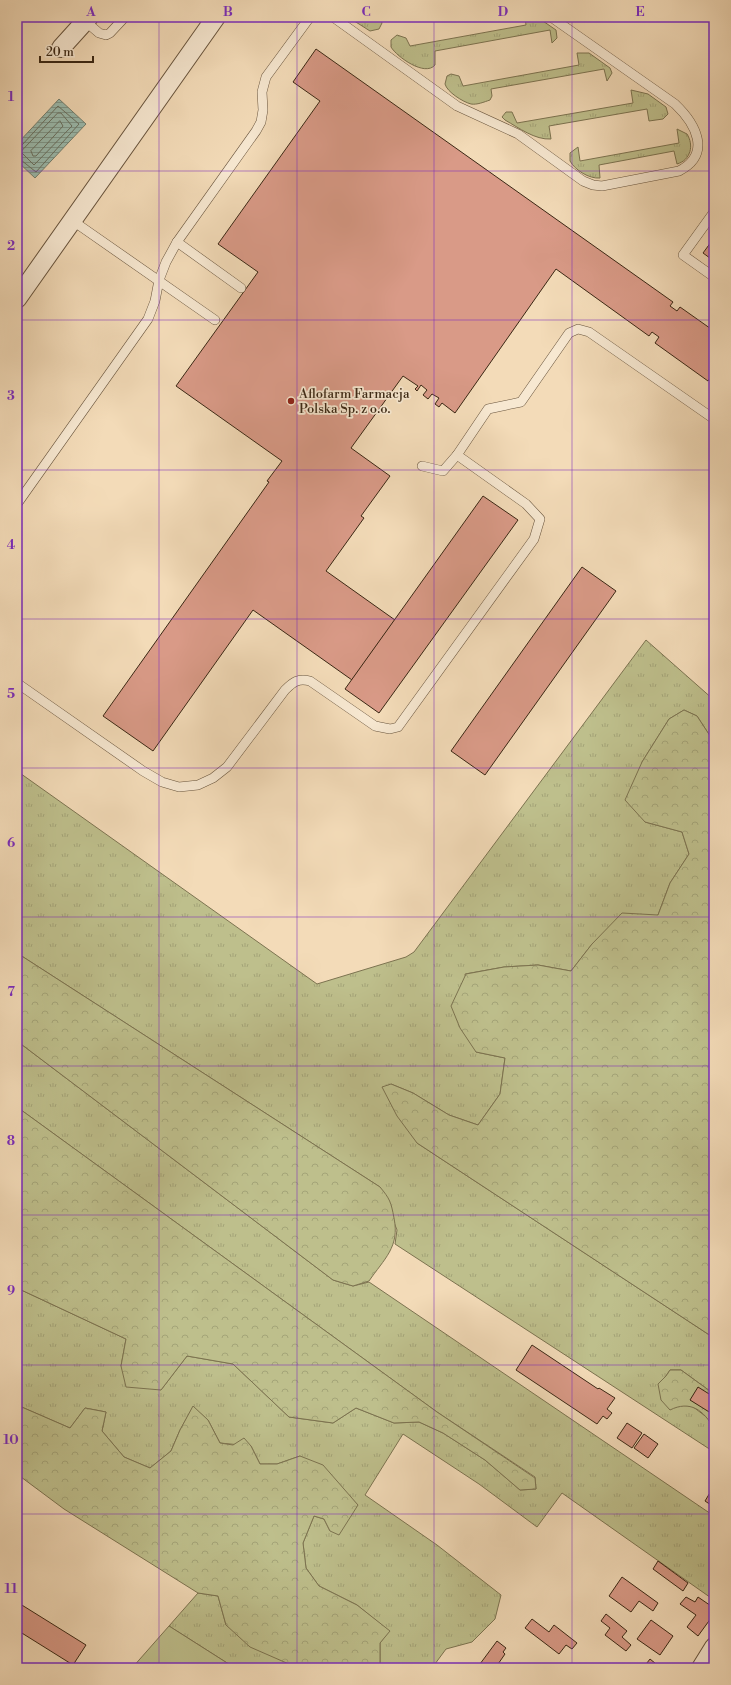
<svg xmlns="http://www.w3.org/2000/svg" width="731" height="1685" viewBox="0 0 731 1685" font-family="'Libre Bodoni',serif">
  <defs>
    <pattern id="grass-tufts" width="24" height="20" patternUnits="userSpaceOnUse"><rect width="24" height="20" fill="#bebf8c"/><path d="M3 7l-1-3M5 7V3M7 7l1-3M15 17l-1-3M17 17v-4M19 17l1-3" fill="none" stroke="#a4a478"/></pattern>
    <pattern id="forest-crowns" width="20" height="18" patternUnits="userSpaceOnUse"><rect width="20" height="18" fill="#bebf8c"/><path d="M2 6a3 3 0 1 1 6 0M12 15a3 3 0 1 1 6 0" fill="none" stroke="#a4a478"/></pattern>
    <pattern id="water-rules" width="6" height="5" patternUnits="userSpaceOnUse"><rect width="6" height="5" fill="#9bbbae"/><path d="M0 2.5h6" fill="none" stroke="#7f988c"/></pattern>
  </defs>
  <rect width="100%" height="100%" fill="#f3dbb8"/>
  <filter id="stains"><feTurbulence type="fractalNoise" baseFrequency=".005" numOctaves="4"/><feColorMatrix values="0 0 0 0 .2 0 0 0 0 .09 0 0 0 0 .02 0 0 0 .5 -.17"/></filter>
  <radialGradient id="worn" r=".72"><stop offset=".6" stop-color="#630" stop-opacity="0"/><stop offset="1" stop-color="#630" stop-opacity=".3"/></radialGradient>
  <g fill="url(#grass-tufts)" stroke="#7c7350">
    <path d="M 348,17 L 381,17 L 382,23 L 379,29 L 370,31 Z"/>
    <path d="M 525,17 L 537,17 L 556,30 L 557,38 L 552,43 L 550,30 L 435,51 L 435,65 C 425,77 397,57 391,47 L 391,40 L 397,35 L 406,38 L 410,46 L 526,25 Z"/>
    <path d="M 577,53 L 589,53 L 610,68 L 612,73 L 607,81 L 604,69 L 491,89 L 492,96 L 490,100 C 484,102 477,105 471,104 C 463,102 447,92 445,84 L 447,76 L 451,74 L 459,76 L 463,86 L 579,65 Z"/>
    <path d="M 631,90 L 648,94 L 666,107 L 668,114 L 663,119 L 649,121 L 647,109 L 549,126 L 551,139 C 535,140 519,128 505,120 L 502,117 L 506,112 L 512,112 L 517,123 L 633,103 Z"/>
    <path d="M 677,129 L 687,134 C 694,145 691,160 677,164 L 674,151 L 599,165 L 600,178 C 589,179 575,170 570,161 L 570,153 L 578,147 L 580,161 L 679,143 Z"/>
    <path d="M 646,640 L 714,700 L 714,742 L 697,716 L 684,710 L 669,719 L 642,762 L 645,822 L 682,832 L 689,854 L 670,883 L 658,915 L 592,944 L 571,971 L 538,965 L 504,967 L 465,974 L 476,1052 L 505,1058 L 500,1094 L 478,1125 L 449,1115 L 413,1093 L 391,1084 L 417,1143 L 714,1338 L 714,1394 L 681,1370 L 670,1370 L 666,1376 L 679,1405 L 692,1406 L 709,1419 L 714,1429 L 714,1452 L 395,1244 L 397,1230 L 380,1187 L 17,953 L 17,771 L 317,984 L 406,957 L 414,952 Z"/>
    <path d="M 17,1041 L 333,1280 L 353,1286 L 369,1282 L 714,1516 L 714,1600 L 562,1493 L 537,1527 L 479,1484 L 403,1434 L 365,1495 L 437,1545 L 501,1595 L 495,1619 L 472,1642 L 446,1649 L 432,1668 L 374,1668 L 380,1667 L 380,1643 L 389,1631 L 357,1605 L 319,1586 L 306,1568 L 303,1543 L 314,1516 L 324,1519 L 330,1531 L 358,1505 L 349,1496 L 300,1456 L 277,1464 L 260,1464 L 251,1446 L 220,1443 L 208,1420 L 193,1407 L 180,1430 L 171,1451 L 150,1468 L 124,1457 L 102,1431 L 106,1412 L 85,1408 L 70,1428 L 17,1405 L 17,1288 L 126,1339 L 121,1366 L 161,1390 L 187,1356 L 233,1364 L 289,1417 L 333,1423 L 356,1408 L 394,1423 L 419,1422 L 443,1433 L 485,1460 L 520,1490 L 536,1489 L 535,1477 L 437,1412 L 17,1107 Z"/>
    <path d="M 198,1593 L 218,1596 L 226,1625 L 298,1668 L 235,1668 L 169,1626 Z"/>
  </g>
  <g fill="url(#forest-crowns)" stroke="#7c7350">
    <path d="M 684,710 L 697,716 L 714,742 L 714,1338 L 417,1143 L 397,1116 L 382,1087 L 391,1084 L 413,1093 L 449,1115 L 478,1125 L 500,1094 L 505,1058 L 476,1052 L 460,1028 L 451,1006 L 466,974 L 504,967 L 538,965 L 571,971 L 592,944 L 622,913 L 658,915 L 670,883 L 689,854 L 682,832 L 645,822 L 625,800 L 642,762 L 669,719 Z"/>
    <path d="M 17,953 L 380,1187 C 390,1199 391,1202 394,1218 C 400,1247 384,1259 369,1281 L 353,1286 L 333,1280 L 17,1041 Z"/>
    <path d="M 17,1107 L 437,1412 L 535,1478 L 536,1489 L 520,1490 L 485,1460 L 443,1433 L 419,1422 L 394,1423 L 356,1408 L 333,1423 L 289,1417 L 233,1364 L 187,1356 L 161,1390 L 126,1387 L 121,1366 L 126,1339 L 17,1288 Z"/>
    <path d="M 670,1370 L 681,1370 L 714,1394 L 714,1429 C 704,1410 690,1400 670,1410 L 661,1400 L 658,1384 L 666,1376 Z"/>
    <path d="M 17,1405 L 70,1428 L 85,1408 L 106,1412 L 102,1431 L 124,1457 L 150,1468 L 171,1451 L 180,1430 L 193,1406 L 208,1420 L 220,1443 L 233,1445 L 244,1438 L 251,1446 L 260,1464 L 277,1464 L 300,1456 L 323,1465 L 358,1505 L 339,1535 L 330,1531 L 324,1519 L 314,1516 L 303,1543 L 306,1568 L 319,1586 L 357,1605 L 390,1631 L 380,1643 L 380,1667 L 298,1668 L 250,1647 L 226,1625 L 218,1596 L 198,1593 L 64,1509 L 17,1474 Z"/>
  </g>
  <path fill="#bebf8c" stroke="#7c7350" d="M 169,1626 L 235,1668 L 132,1668 Z"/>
  <path fill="url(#water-rules)" stroke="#748070" d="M 59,99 L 86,124 L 35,178 L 17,161 L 17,144 Z"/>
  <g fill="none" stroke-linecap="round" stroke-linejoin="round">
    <g stroke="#6a7161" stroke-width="1">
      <path d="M 58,113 L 61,113 L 72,126 L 34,165 L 21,152 Z"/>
      <path d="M 60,121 L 63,126 L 36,156 L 33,156 L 31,151 Z"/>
      <path d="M 17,146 L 22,145 L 58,106 L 79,124 L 36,172 L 21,160 L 17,159"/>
    </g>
  </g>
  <g fill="#d99a87" stroke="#3a2714">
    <path d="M 316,49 L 673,302 L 670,306 L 677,311 L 680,307 L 714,331 L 714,372 L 708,381 L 655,343 L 659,337 L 652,332 L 649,336 L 556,269 L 455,413 L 442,403 L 439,407 L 435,404 L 439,398 L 432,394 L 428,399 L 423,395 L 427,390 L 421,385 L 417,391 L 415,389 L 418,386 L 403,376 L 351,448 L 390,476 L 361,516 L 364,518 L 326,571 L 395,620 L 352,680 L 253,610 L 153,751 L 103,716 L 269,482 L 267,481 L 282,461 L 176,386 L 258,272 L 218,244 L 320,101 L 293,82 Z"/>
    <path d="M 714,238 L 714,261 L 703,253 Z"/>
    <path d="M 483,496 L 518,520 L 379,713 L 345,689 Z"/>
    <path d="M 582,567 L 616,591 L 485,775 L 451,751 Z"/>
    <path d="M 532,1345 L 598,1389 L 599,1388 L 615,1398 L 607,1409 L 612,1413 L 607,1419 L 603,1416 L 597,1424 L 516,1370 Z"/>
    <path d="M 698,1387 L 714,1397 L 714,1415 L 690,1400 Z"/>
    <path d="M 627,1423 L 642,1433 L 632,1448 L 617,1438 Z"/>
    <path d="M 644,1434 L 658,1444 L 648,1458 L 634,1448 Z"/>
    <path d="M 714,1486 L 714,1507 L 705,1501 Z"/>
    <path d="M 658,1561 L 688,1583 L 683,1591 L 653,1569 Z"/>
    <path d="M 622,1577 L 658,1603 L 653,1611 L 639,1601 L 631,1612 L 609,1596 Z"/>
    <path d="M 686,1597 L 695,1602 L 698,1597 L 714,1608 L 714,1614 L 698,1636 L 687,1627 L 696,1615 L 680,1604 Z"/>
    <path d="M 17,1602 L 86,1645 L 73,1665 L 17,1630 Z"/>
    <path d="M 606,1614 L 627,1631 L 622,1637 L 631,1645 L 626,1651 L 605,1635 L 610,1628 L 601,1621 Z"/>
    <path d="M 532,1619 L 549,1632 L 554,1625 L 577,1643 L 572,1649 L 566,1645 L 559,1654 L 525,1628 Z"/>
    <path d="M 651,1620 L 673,1636 L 660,1655 L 637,1639 Z"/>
    <path d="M 497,1641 L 506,1648 L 503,1652 L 505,1654 L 496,1667 L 498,1668 L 477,1668 Z"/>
    <path d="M 650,1659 L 661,1668 L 643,1668 Z"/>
  </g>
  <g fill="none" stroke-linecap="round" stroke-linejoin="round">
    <g stroke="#68543d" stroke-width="10">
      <g id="lane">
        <path d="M 333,17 L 457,106 L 518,134 L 583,181 L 593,185 L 602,186 L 679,171 C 712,154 696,124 675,104 L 551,17"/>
        <path d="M 85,21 L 99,33 L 106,35 L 110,33 L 125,17"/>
        <path d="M 714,212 L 683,255 L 714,277"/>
        <path d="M 73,221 L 215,320"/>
        <path d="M 177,242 L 241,288"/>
        <path d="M 422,466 L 443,471 L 457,455 L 488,409 L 521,402 L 569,333 L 578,329 L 589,332 L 714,419"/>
        <path d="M 17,504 L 148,319 L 155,301 L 159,280 L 166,262 L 177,242 L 256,131 L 261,122 L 263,110 L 262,92 L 266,77 L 310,17"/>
        <path d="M 17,683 L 143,771 L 162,782 L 179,787 L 198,785 L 213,778 L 227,767 L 285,690 C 293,682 298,678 310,681 L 375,726 L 390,729 L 398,727 L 534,539 L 540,519 L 526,504 L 457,455"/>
      </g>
    </g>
    <g stroke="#68543d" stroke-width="20">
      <g id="street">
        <path d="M 61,48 L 89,17"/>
        <path d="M 17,299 L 216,17"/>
        <path d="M 701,1668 L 714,1647"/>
      </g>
    </g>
    <use href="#lane" stroke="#f7e8d1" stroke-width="9"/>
    <use href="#street" stroke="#f7e8d1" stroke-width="18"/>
  </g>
  <path fill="none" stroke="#7b2cbf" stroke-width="1" stroke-opacity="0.55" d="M 159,17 L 159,1668M 297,17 L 297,1668M 434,17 L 434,1668M 572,17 L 572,1668M 17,171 L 714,171M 17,320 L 714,320M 17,470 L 714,470M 17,619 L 714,619M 17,768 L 714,768M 17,917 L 714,917M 17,1066 L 714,1066M 17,1215 L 714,1215M 17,1365 L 714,1365M 17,1514 L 714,1514"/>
  <circle fill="#8f2418" stroke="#f7e8d1" stroke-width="1.5" cx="291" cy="401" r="4"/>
  <g text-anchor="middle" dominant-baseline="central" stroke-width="3.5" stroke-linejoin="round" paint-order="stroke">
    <g font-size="13" fill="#3a2714" stroke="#f7e8d1" text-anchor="start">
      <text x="299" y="394">Aflofarm Farmacja<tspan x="299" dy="15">Polska Sp. z o.o.</tspan></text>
    </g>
  </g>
  <rect width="731" height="1685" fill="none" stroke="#f3dbb8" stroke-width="44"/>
  <path d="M40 56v6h53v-6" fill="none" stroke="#3a2714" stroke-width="2"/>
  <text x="46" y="56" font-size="12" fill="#3a2714" stroke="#f7e8d1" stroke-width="3" paint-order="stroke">20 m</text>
  <rect x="22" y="22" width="687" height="1641" fill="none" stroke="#7b2cbf" stroke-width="1.5"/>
  <g font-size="13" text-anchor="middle" font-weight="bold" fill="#7b2cbf">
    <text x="91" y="16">A</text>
    <text x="228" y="16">B</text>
    <text x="366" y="16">C</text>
    <text x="503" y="16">D</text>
    <text x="640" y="16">E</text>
    <text x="11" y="101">1</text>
    <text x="11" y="250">2</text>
    <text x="11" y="400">3</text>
    <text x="11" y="549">4</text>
    <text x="11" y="698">5</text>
    <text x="11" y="847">6</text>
    <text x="11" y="996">7</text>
    <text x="11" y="1145">8</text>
    <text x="11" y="1295">9</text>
    <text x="11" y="1444">10</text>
    <text x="11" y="1593">11</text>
  </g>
  <rect width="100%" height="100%" filter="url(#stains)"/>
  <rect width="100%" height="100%" fill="url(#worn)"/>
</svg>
